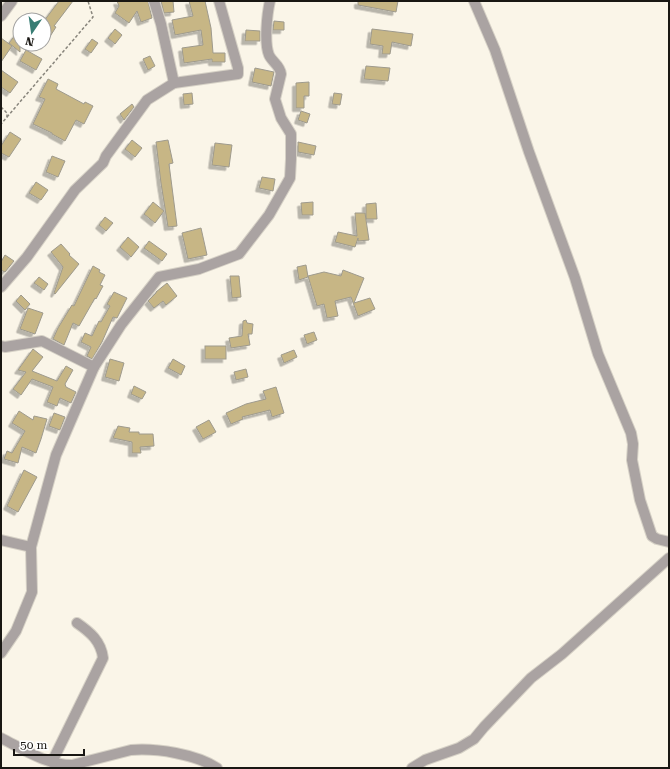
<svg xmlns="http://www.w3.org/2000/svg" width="670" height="769" viewBox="0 0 670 769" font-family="'Roboto Serif',serif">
  <defs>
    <filter id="shadow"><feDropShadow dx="-3.5" dy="3.5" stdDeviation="0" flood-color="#0004"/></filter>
  </defs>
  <rect width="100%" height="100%" fill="#faf5e8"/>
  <g fill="#c7b685" stroke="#9e9a8d" filter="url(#shadow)">
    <path d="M 59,1 L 73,1 L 54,26 L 56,27 L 44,46 L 44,21 Z"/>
    <path d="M 117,1 L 148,1 L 152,18 L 141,22 L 137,11 L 129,23 L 115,13 L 119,6 Z"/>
    <path d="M 161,1 L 173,1 L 174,12 L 164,13 Z"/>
    <path d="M 189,1 L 205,1 L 211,28 L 213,53 L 225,53 L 225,62 L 212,62 L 212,59 L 184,63 L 182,48 L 203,45 L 201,30 L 175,35 L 172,20 L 193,16 Z"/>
    <path d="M 358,1 L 398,1 L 396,12 L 358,5 Z"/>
    <path d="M 274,21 L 284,22 L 284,30 L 273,30 Z"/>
    <path d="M 20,29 L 20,52 L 9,43 Z"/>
    <path d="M 115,29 L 122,35 L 115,44 L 108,38 Z"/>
    <path d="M 372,29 L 413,34 L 411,46 L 392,42 L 390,54 L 382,54 L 383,46 L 370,44 Z"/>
    <path d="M 246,30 L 260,31 L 260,41 L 245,41 Z"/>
    <path d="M 1,38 L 12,46 L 1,62 Z"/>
    <path d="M 92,39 L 98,43 L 91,53 L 85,49 Z"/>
    <path d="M 26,50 L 42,59 L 36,70 L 20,61 Z"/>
    <path d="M 150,56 L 155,66 L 148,70 L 143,59 Z"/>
    <path d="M 366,66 L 390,68 L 388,81 L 364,79 Z"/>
    <path d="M 255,68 L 274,72 L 271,86 L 252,82 Z"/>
    <path d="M 1,70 L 18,82 L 10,93 L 1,87 Z"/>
    <path d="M 48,79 L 58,84 L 56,89 L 84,104 L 85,102 L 93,106 L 84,124 L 76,120 L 65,141 L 52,134 L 52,133 L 33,124 L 45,99 L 39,97 Z"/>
    <path d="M 309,82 L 309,96 L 304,96 L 304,108 L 296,108 L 296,83 Z"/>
    <path d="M 192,93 L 193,104 L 184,105 L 183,94 Z"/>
    <path d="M 334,93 L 342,94 L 340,105 L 332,104 Z"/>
    <path d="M 132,104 L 134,107 L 124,120 L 120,114 Z"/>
    <path d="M 301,111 L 310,114 L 307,123 L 298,120 Z"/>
    <path d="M 10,132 L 21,139 L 9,157 L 1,153 L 1,146 Z"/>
    <path d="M 132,140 L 142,148 L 135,157 L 125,149 Z"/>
    <path d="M 168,140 L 173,163 L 169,164 L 177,226 L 168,227 L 161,183 L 156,142 Z"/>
    <path d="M 298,142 L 316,146 L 314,155 L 298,152 Z"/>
    <path d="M 215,143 L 232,145 L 229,167 L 212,165 Z"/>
    <path d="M 52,156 L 65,161 L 58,177 L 46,172 Z"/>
    <path d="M 262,177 L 275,179 L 273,191 L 259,188 Z"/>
    <path d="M 36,182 L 48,190 L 41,200 L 29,193 Z"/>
    <path d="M 153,202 L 164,211 L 155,223 L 144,214 Z"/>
    <path d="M 313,202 L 313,215 L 302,215 L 301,203 Z"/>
    <path d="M 376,203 L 377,219 L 366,219 L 366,204 Z"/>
    <path d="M 355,213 L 365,213 L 369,240 L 358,241 L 358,238 L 355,247 L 335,242 L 338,232 L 357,236 Z"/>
    <path d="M 105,217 L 113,223 L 106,231 L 99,225 Z"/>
    <path d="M 201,228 L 207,255 L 188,259 L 182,233 Z"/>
    <path d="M 128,237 L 139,247 L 131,257 L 120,247 Z"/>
    <path d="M 149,241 L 167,254 L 162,261 L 144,248 Z"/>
    <path d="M 61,244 L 70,254 L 69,255 L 79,264 L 55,294 L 54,293 L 63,267 L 51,252 Z"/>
    <path d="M 5,255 L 14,261 L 5,272 L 1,270 L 1,262 Z"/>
    <path d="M 306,265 L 308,277 L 299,280 L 297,267 Z"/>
    <path d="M 93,266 L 100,270 L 99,272 L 105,275 L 100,285 L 103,286 L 96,299 L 95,298 L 79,326 L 73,323 L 64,345 L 53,339 L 58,328 L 72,305 L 74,306 Z"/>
    <path d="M 343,270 L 364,278 L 354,303 L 370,298 L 375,309 L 358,316 L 351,297 L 335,301 L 338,316 L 327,318 L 324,304 L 317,306 L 308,276 L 324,272 L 341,276 Z"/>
    <path d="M 230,276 L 239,276 L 241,297 L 232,298 Z"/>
    <path d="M 39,277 L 48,284 L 44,290 L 34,283 Z"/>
    <path d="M 167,283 L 177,296 L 166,305 L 163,301 L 154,308 L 148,301 L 156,293 L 156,292 Z"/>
    <path d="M 114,292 L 127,298 L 117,318 L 113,317 L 102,342 L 92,359 L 87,356 L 91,347 L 81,342 L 85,333 L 92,336 L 99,321 L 101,322 L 110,306 L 107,304 Z"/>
    <path d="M 21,295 L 30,304 L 25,310 L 16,301 Z"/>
    <path d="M 28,308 L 43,313 L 35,334 L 20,329 Z"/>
    <path d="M 246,320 L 247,323 L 253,324 L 252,334 L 248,334 L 250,345 L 231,348 L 229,338 L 242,336 L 243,321 Z"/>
    <path d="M 314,332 L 317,340 L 307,344 L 304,335 Z"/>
    <rect x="205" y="346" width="21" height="13"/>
    <path d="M 33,349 L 43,357 L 32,371 L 57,381 L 66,366 L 73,370 L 65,384 L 66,387 L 76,392 L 71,403 L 60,398 L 57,406 L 47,402 L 53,387 L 32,379 L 21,395 L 13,389 L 26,372 L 18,370 Z"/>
    <path d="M 294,350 L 297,357 L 284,363 L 281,355 Z"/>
    <path d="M 110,359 L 124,363 L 119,381 L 105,377 Z"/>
    <path d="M 173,359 L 185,366 L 181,375 L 168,368 Z"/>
    <path d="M 246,369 L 248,377 L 236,380 L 234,372 Z"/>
    <path d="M 134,386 L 146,392 L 142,399 L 131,394 Z"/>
    <path d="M 276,387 L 284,413 L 272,417 L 270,410 L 242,417 L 243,419 L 231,424 L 226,413 L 246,404 L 266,399 L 263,391 Z"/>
    <path d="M 19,411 L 33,420 L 34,416 L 47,419 L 41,439 L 36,453 L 22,447 L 18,463 L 4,459 L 7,451 L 12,453 L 25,431 L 12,423 Z"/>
    <path d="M 54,413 L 65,417 L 60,430 L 49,426 Z"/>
    <path d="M 209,420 L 216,432 L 203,439 L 196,427 Z"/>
    <path d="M 118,426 L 130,428 L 129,432 L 139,432 L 139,434 L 153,434 L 154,446 L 140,447 L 141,453 L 132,453 L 132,442 L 113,438 Z"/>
    <path d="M 24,470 L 37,477 L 18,512 L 7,506 Z"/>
  </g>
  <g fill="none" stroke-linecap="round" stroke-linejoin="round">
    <g stroke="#d6d1c6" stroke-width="12">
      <g id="minor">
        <path d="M 154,1 L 161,24 L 174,83"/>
        <path d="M 474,1 L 495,50 L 529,152 L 575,278 L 598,354 L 631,433 L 633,444 L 632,460 L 640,500 L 652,536 L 657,539 L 669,542"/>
        <path d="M 1,16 L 12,1"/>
        <path d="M 1,287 L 27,257 L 75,190 L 103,163 L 106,156 L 147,100 L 174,83 L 238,74 L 238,68 L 219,1"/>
        <path d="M 1,346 L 5,347 L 42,341 L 94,367"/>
        <path d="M 1,540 L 31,547"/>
        <path d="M 1,653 L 16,631 L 32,592 L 31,547 L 56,455 L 94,367 L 121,325 L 159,277 L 199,269 L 239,254 L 269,215 L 290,178 L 291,159 L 291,134 L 281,118 L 275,99 L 281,74 C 280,65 272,62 269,55 C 264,43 267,14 270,1"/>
        <path d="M 1,738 C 23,749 47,765 72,765 L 131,750 C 157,748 195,754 217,768"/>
        <path d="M 52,762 L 103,658 C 101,641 90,632 77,623"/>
        <path d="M 412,768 L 425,760 L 459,748 L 474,739 L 484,727 L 531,678 L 562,654 L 669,558"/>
      </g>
    </g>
    <g stroke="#88857c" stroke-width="1.5" stroke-dasharray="3 2" stroke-linecap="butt">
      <path d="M 1,107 L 7,113 L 7,117 L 1,124"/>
      <path d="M 7,117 L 93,17 L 88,1"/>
    </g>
    <use href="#minor" stroke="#aaa3a2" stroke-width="10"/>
  </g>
  <rect width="670" height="769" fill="none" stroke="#191713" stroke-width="4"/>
  <g transform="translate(32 32) rotate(193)"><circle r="19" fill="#ffffff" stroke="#a3a2a1"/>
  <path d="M0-3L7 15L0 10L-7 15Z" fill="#387d74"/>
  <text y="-6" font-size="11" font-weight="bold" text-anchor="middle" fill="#191713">N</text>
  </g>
  <path d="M14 749v6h70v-6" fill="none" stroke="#191713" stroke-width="2"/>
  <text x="20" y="749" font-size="12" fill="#191713" stroke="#ffffff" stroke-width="3" paint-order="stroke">50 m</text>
</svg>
